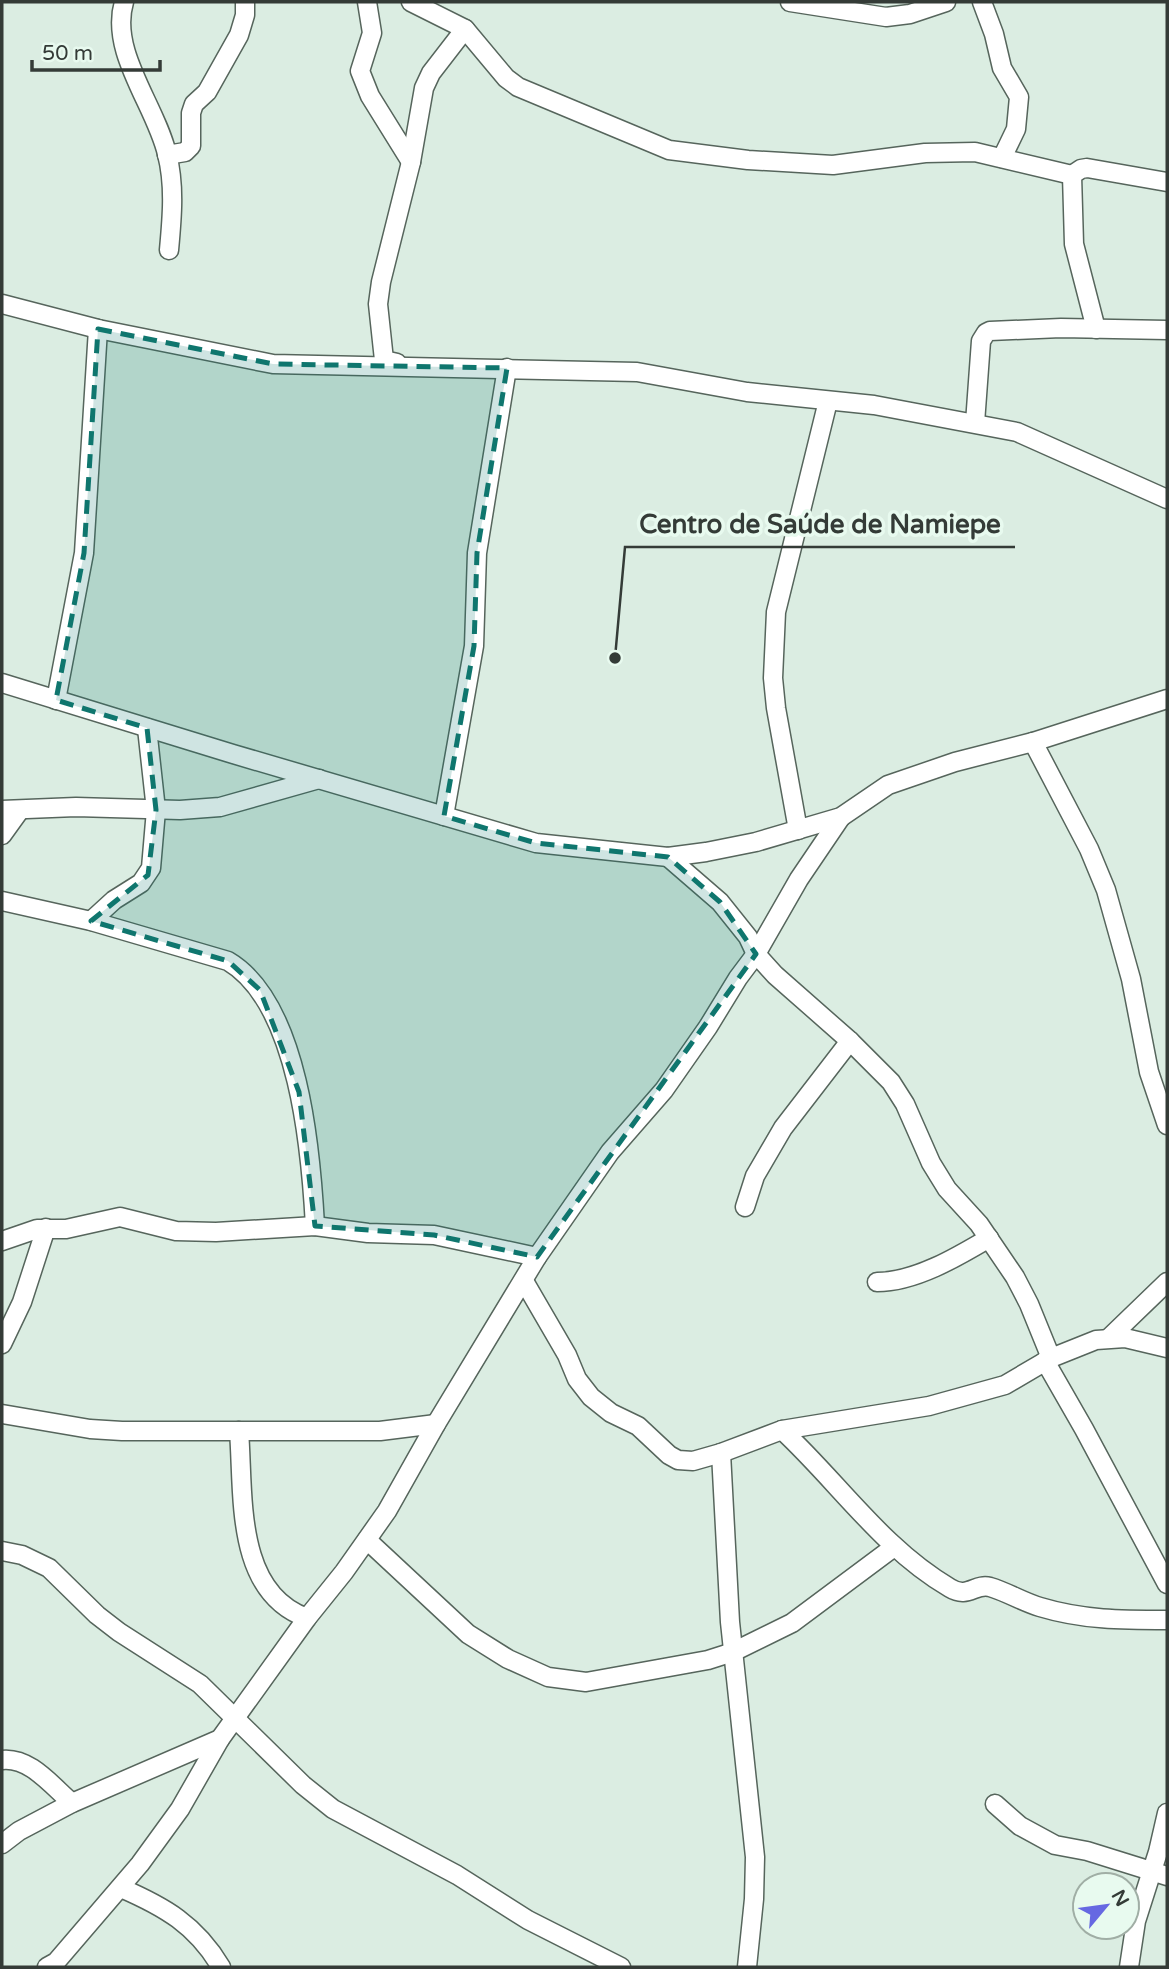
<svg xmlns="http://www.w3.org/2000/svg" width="1169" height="1969" viewBox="0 0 1169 1969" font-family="'Varela Round',sans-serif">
  <rect width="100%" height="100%" fill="#dbede2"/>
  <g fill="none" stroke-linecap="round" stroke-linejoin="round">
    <g stroke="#56655c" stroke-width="21">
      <g id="street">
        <path d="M 124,2 C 109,52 156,106 167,154 C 175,185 172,218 169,250"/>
        <path d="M 367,2 L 372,33 L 360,71 L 370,96 L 411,162"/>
        <path d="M 411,2 L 465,29 L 506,78 L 518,87 L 669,150 L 748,160 L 833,165 L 925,153 L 975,152 L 1072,175"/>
        <path d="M 790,2 L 886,17 L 910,14 L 946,2"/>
        <path d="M 982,2 L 994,34 L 1002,68 L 1019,97 L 1016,129 L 1002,158"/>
        <path d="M 167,155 L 185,152 L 191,146 L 191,113 L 194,104 L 207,92 L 239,35 L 245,15 L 245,2"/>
        <path d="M 2,304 L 98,329 L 273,364 L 637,372 L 747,392 L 874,405 L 1017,432 L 1167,499"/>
        <path d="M 1096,329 L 1074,244 L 1072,175 L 1081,169 L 1087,168 L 1167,182"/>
        <path d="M 397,363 L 384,360 L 378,304 L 381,282 L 411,162 L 424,88 L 431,73 L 465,29"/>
        <path d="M 975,423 L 981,341 L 986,333 L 990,331 L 1061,328 L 1167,330"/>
        <path d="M 2,683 L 233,754 L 536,843 L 668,857 L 706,852 L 756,842 L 841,817 L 888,785 L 955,762 L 1033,742 L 1167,699"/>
        <path d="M 56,700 L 84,553 L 98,329"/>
        <path d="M 1033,742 L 1089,849 L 1106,890 L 1131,979 L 1149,1072 L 1167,1125"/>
        <path d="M 2,810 L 76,807 L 180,810 L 220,807 L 319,779"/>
        <path d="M 444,816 L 474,646 L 477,553 L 507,368"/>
        <path d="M 798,830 L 776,708 L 773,678 L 776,612 L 828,401"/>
        <path d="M 2,835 L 20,810"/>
        <path d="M 668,857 L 720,902 L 748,937 L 756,954 L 775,975 L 850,1041 L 891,1082 L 905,1104 L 931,1163 L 947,1189 L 979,1224 L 1015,1277 L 1029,1304 L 1051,1358"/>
        <path d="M 2,901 L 91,921 L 228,961 C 299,1003 311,1151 315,1226"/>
        <path d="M 91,921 L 114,900 L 141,883 L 151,868 L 156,810 L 147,728"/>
        <path d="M 745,1207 L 755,1176 L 783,1128 L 850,1041"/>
        <path d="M 2,1241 L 37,1229 L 66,1229 L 120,1217 L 176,1231 L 216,1232 L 315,1226 L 368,1233 L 434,1235 L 537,1257"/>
        <path d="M 524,1281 L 567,1355 L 577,1379 L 591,1397 L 611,1413 L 638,1426 L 669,1455 L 678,1460 L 693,1461 L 721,1453 L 782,1430 L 929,1406 L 1005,1385 L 1051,1358 L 1096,1340 L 1125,1338 L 1167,1348"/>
        <path d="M 877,1282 C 915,1282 957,1257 989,1238"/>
        <path d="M 1110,1337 L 1167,1282"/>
        <path d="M 2,1344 L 22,1302 L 46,1228"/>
        <path d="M 1045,1361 L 1084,1429 L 1167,1584"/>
        <path d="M 2,1414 L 90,1429 L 122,1431 L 380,1431 L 436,1424"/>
        <path d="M 782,1430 C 838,1482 883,1549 950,1588 C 968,1599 975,1583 990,1587 C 1007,1592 1023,1602 1040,1607 C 1083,1620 1122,1620 1167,1620"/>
        <path d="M 239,1431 C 244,1494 234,1592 307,1618"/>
        <path d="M 721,1453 L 730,1622 L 755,1857 L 754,1899 L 747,1967"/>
        <path d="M 367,1540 L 468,1634 L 508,1659 L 548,1677 L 586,1682 L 708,1660 L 733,1652 L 792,1623 L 894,1547"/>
        <path d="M 2,1551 L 22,1555 L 49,1568 L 97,1615 L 119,1632 L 200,1684 L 303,1785 L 333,1809 L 457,1875 L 528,1920 L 621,1967"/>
        <path d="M 2,1760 C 30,1757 51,1785 72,1803"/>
        <path d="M 995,1804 L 1020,1826 L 1055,1845 L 1087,1851 L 1167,1876"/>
        <path d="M 2,1844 L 19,1831 L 72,1803 L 220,1739 L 307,1618 L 344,1572 L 387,1511 L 436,1424 L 537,1257 L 610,1152 L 664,1090 L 708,1027 L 738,978 L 756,954 L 799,879 L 841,817"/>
        <path d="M 121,1888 C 165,1907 196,1925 221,1967"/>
        <path d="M 47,1967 L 56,1962 L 140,1864 L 180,1809 L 220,1739"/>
        <path d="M 1129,1967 L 1136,1921 L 1158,1852 L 1167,1813"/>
      </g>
    </g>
    <use href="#street" stroke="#fff" stroke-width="18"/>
  </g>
  <path fill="#0f766e" fill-opacity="0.2" stroke="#0f766e" stroke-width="5" stroke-dasharray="14 9" stroke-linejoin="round" d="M 98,329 L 273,364 L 507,368 L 477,553 L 474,646 L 444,816 L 536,843 L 668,857 L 720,902 L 756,954 L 537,1257 L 434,1235 L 315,1226 L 299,1092 L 260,990 L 228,961 L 91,921 L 148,875 L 156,810 L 147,728 L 56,700 L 84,553 Z"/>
  <path fill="none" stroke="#343b37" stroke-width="2.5" d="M615 658L625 547H1015"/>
  <circle fill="#343b37" stroke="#e8faef" stroke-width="2.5" cx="615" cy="658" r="7"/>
  <g font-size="26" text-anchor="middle" font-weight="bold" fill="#343b37" stroke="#e8faef" stroke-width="7" stroke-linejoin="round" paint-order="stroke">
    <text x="820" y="533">Centro de Saúde de Namiepe</text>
  </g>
  <rect width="1169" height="1969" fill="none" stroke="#343b37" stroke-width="7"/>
  <g transform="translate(1106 1906) rotate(61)"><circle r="33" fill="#e8faef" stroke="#a0aea5" stroke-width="2"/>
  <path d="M0-5L12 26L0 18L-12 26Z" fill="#6668e2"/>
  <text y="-10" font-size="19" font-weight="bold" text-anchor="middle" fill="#343b37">N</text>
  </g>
  <path d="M32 60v10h128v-10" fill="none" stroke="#343b37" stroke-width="3.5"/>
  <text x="42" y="60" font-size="21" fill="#343b37" stroke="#e8faef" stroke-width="5" paint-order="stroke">50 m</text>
</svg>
